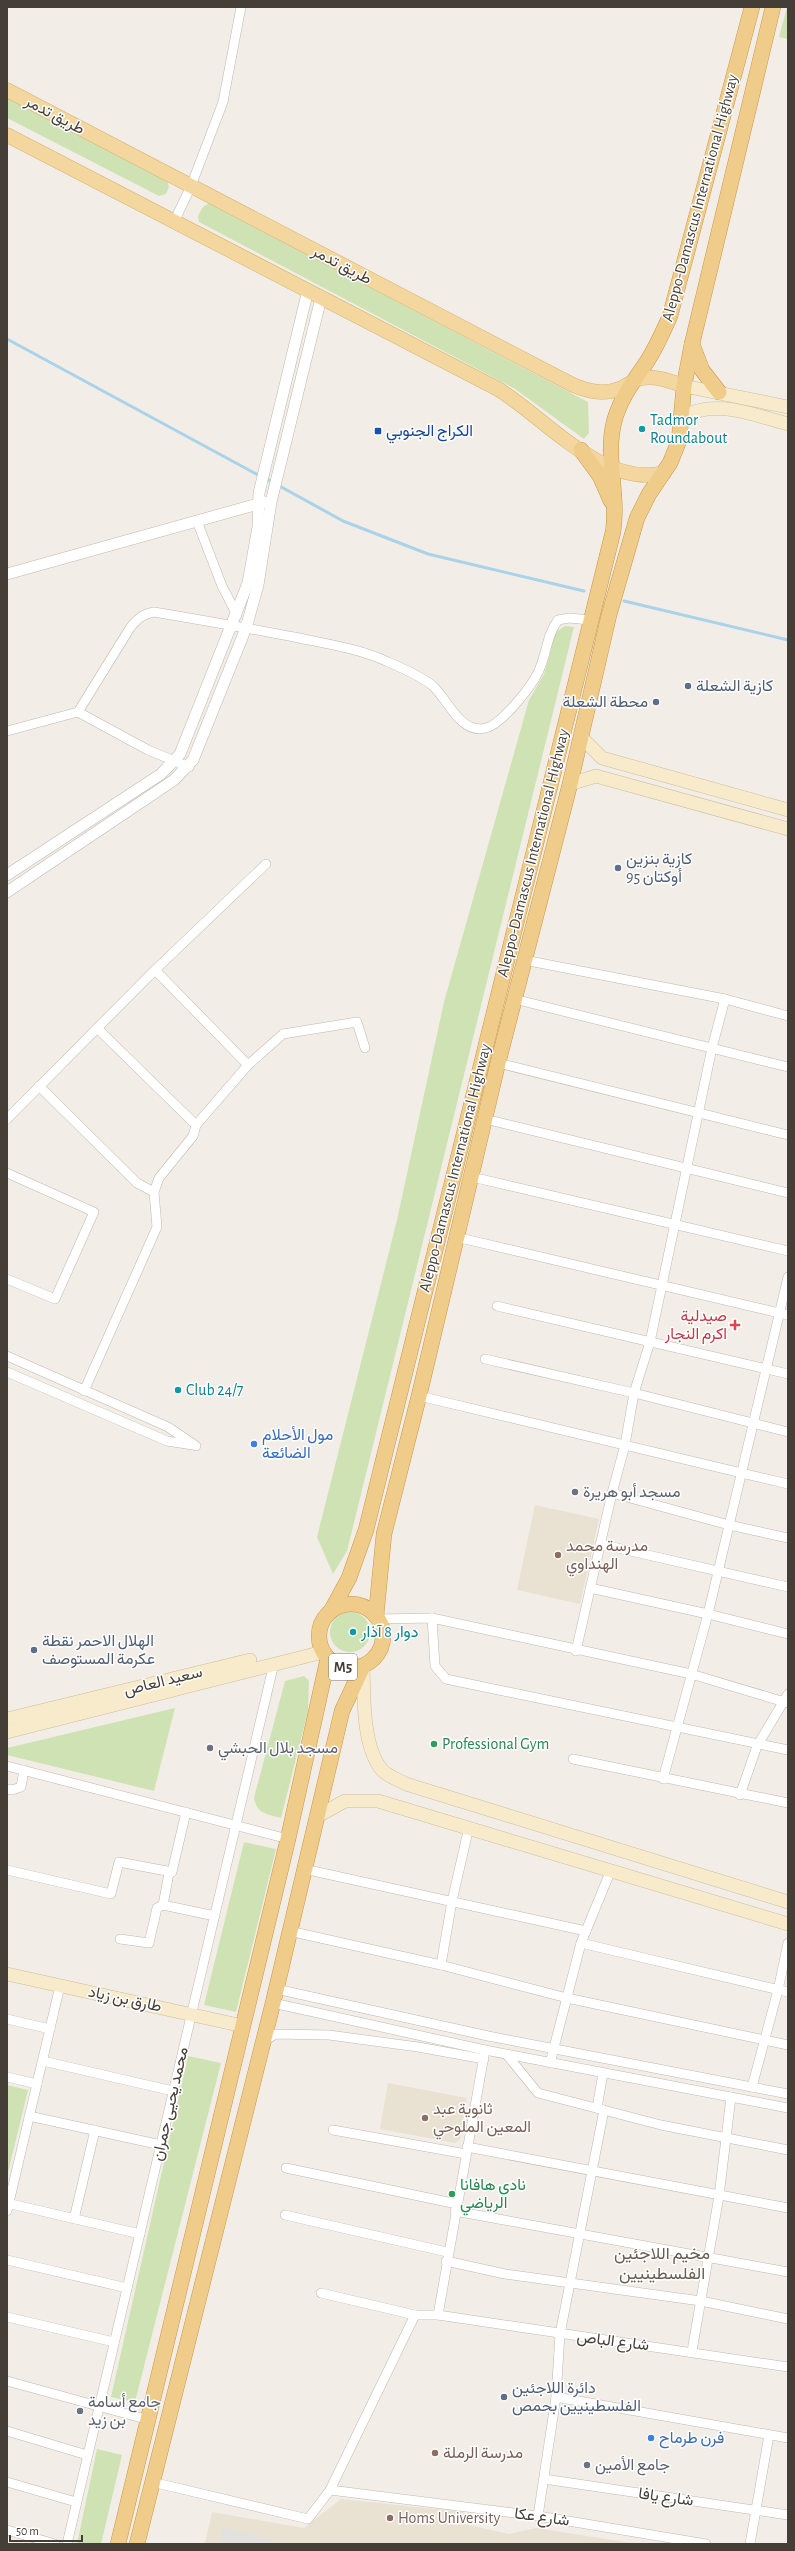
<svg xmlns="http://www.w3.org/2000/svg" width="795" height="2551" viewBox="0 0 795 2551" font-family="'Alegreya Sans',Vazirmatn,sans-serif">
  <rect width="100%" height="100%" fill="#f2eee7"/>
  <g fill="#e9e2d3">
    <path d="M 535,1505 L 599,1519 L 580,1604 L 517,1590 Z"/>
    <path d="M 388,2083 L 467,2098 L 460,2140 L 455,2143 L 380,2129 Z"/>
    <path d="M 341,2499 L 463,2512 L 464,2524 L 509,2534 L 536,2528 L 638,2544 L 205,2544 L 212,2512 L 304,2528 Z"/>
  </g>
  <g fill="#cfe2b4">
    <path d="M 787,7 L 788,7 L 788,39 L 779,37 Z"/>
    <path d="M 7,97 L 167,180 L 169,187 L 166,194 L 159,196 L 7,118 Z"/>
    <path d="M 209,203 L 588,402 L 589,433 L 584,439 L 515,389 L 199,222 L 198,216 L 203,207 Z"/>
    <path d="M 565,626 L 574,627 L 347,1551 L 333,1574 L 317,1537 L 397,1220 L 444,1002 L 529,700 L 544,674 L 556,632 Z"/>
    <circle cx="350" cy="1632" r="20"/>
    <path d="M 304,1676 L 309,1681 L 308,1711 L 281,1818 C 267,1814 257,1814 254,1798 L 285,1681 Z"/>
    <path d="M 175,1708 L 154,1791 L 7,1755 L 7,1748 Z"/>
    <path d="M 244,1842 L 276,1849 L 236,2012 L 204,2005 Z"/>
    <path d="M 188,2056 L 221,2063 L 135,2402 L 111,2397 Z"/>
    <path d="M 7,2085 L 28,2090 L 7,2177 Z"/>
    <path d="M 97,2449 L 122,2455 L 101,2544 L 77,2544 Z"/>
  </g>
  <path fill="#e3e1df" d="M 223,2528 L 272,2540 L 271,2544 L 219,2544 Z"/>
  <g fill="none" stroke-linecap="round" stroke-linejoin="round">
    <g stroke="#aad2e8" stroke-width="3">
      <path d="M 7,339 L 260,476"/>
      <path d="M 265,478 L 343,521 L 428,554 L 584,591"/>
      <path d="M 624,601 L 788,640"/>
    </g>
    <g stroke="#bfb8ae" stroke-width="10">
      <g id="minor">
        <path d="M 174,222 L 191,186 L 223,102 L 241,7"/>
        <path d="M 197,521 L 222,586 L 237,615"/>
        <path d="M 78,712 L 148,750 L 189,767"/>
        <path d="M 7,731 L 78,712 L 130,628 C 137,619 143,614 154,612 C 201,620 248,628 294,637 C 326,644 358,648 388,662 C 402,668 421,676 433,686 C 448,700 461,735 486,728 C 503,723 534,684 540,668 C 547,651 547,635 558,620 L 569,618 L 590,620"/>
        <path d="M 524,960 L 725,999 L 788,1016"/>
        <path d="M 514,999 L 788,1067"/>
        <path d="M 97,1028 L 196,1125 L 248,1065 L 155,970"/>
        <path d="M 498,1063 L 788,1135"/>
        <path d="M 248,1065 L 283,1034 L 357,1022 L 365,1048"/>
        <path d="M 39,1086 L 137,1183 L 154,1192"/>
        <path d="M 7,1119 L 155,970 L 266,864"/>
        <path d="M 485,1119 L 788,1193"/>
        <path d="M 7,1173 L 94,1212 L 55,1299 L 7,1279"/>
        <path d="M 472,1177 L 788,1251"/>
        <path d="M 456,1237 L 788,1315"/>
        <path d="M 497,1306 L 788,1374"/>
        <path d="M 7,1356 L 168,1427 L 196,1446"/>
        <path d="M 485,1359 L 634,1393 L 788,1432"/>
        <path d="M 7,1372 L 167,1441 L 193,1445"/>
        <path d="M 84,1391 L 157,1227 L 154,1192 L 159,1178 L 193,1136 L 196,1125"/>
        <path d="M 419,1396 L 788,1484"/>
        <path d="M 612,1493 L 729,1525 L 788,1538"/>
        <path d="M 600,1544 L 788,1587"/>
        <path d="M 590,1588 L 708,1614 L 788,1634"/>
        <path d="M 432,1618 L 435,1666 L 446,1679 L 788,1750"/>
        <path d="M 378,1619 L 432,1618 L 691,1674 L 788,1703"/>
        <path d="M 576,1651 L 612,1493 L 625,1445 L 634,1393 L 650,1342 L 712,1048 L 725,999"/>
        <path d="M 573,1759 L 788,1803"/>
        <path d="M 7,1766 L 288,1839"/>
        <path d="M 663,1779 L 708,1614 L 788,1277"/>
        <path d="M 7,1789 L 12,1790 L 21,1787 L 24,1770"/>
        <path d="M 740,1795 L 757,1746 L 788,1694"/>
        <path d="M 304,1869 L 586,1931"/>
        <path d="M 7,1870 L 111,1894 L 119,1862 L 172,1872 L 186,1812"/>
        <path d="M 163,1905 L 169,1873"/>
        <path d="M 289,1931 L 441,1965 L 567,1998 L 788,2045"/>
        <path d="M 120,1939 L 149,1943 L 157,1908 L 163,1905 L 215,1916"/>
        <path d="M 581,1943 L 788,1992"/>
        <path d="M 441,1965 L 452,1901 L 469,1827"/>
        <path d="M 276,1989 L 488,2036 L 788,2094"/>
        <path d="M 273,2003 L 485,2050 L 788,2108"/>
        <path d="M 7,2019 L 50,2029"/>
        <path d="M 263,2042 L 275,2034 L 329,2035 L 418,2047 L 484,2059"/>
        <path d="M 507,2055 L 538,2093 L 661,2125 L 788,2150"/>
        <path d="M 43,2061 L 173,2091"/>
        <path d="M 550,2063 L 581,1943 L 611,1870"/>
        <path d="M 7,2077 L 37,2084"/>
        <path d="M 752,2087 L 778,1990 L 788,1943"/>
        <path d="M 597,2108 L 603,2073"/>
        <path d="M 29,2116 L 161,2145"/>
        <path d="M 333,2130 L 466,2154"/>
        <path d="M 467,2147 L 788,2208"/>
        <path d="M 286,2168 L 457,2204"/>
        <path d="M 7,2203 L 140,2234"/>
        <path d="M 7,2211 L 60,1986"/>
        <path d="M 455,2211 L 788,2272"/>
        <path d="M 285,2215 L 447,2252"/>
        <path d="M 74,2219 L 95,2130"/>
        <path d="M 7,2260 L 127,2288"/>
        <path d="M 446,2261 L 505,2274 L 701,2301 L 788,2319"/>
        <path d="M 321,2293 L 415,2315"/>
        <path d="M 438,2315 L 485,2050"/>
        <path d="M 7,2317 L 114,2342"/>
        <path d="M 692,2351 L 719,2196 L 731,2097"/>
        <path d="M 7,2381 L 149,2420"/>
        <path d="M 556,2397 L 788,2438"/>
        <path d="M 7,2431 L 87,2455"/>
        <path d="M 544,2479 L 788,2515"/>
        <path d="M 7,2482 L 76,2502"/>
        <path d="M 152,2482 L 308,2519 L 330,2490 L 415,2315 L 438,2315 L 788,2367"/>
        <path d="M 330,2490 L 538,2516 L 706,2544"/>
        <path d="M 538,2516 L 556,2397 L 560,2334 L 604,2110"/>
        <path d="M 7,2530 L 55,2544"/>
        <path d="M 67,2544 L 274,1663"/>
        <path d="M 750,2544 L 769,2435"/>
      </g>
    </g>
    <g stroke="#bfb8ae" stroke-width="12">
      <g id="tertiary">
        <path d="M 7,574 L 265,502"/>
        <path d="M 7,875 L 161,774 L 180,754 L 248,583 L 258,527 L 259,493 L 308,290"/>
        <path d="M 7,892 L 174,780 L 193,760 L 246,628 L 258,585 L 271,502 L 321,298"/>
      </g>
    </g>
    <g stroke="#ccbd9c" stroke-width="14">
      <g id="secondary">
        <path d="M 684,386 L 788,407"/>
        <path d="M 682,417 C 716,398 753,415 788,424"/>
        <path d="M 581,737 L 602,758 L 788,810"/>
        <path d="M 570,784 L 596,776 L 788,829"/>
        <path d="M 363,1666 C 364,1696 362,1746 382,1770 C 387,1776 399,1780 406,1784 L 788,1902"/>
        <path d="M 7,1719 L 250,1660"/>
        <path d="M 7,1732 L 323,1652"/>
        <path d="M 316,1817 L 345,1801 L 378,1801 L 788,1924"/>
        <path d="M 7,1974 L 243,2026"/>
      </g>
    </g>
    <g stroke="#d6b371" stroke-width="15">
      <g id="primary">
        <path d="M 7,90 L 573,385 C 590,392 605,395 622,388 C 629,384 634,380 642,378 C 657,376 670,381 684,386"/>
        <path d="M 7,135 L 498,389 C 545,418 603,488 664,473"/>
      </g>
    </g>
    <g stroke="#cc9547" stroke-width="16">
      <g id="trunk">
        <path d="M 692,344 L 702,370 L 719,392"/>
        <path d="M 581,450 L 600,476 L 611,501"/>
        <circle cx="351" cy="1636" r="32"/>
        <path d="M 331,1611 L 349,1578 L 366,1530 L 613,532 C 619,495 605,458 614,422 C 620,399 633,382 646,363 C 656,348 663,332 670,316 L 752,7"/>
        <path d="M 376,1616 L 384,1534 L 419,1396 L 498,1063 L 570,784 L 609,615 L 637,518 L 649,494 L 670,463 L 679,441 L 684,386 L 692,344 L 773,7"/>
        <path d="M 118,2544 L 288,1839 L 328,1658"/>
        <path d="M 137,2544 L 273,2003 L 342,1711 L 363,1666"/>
      </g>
    </g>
    <use href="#minor" stroke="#fff" stroke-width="9"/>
    <use href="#tertiary" stroke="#fff" stroke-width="11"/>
    <use href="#secondary" stroke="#f8ebcb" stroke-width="13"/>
    <use href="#primary" stroke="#f3d79f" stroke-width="14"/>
    <use href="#trunk" stroke="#f0cc8a" stroke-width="15"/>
  </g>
  <g fill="#0f9aa8" stroke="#fff" stroke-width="1.5">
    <circle cx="642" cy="429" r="4"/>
    <circle cx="178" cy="1390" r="4"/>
    <circle cx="353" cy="1632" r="4"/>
  </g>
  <rect fill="#1a4fb4" stroke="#fff" stroke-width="1.5" x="374" y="427" width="8" height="8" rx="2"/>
  <g fill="#5c6f8a" stroke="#fff" stroke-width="1.5">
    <circle cx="688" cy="686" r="4"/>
    <circle cx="656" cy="702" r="4"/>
    <circle cx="618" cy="868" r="4"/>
    <circle cx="34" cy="1650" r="4"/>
    <circle cx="504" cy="2397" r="4"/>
  </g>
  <path fill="#e0444e" stroke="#fff" stroke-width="1.5" d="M733 1319h4v4h4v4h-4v4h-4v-4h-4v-4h4z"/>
  <g fill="#3f7fe0" stroke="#fff" stroke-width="1.5">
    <circle cx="254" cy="1444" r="4"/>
    <circle cx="651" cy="2438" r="4"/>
  </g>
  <g fill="#6b7280" stroke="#fff" stroke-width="1.5">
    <circle cx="575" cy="1492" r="4"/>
    <circle cx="210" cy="1748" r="4"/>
    <circle cx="80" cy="2411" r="4"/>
    <circle cx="587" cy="2465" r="4"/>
  </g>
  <g fill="#8d6e63" stroke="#fff" stroke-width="1.5">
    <circle cx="558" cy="1555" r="4"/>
    <circle cx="425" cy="2118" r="4"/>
    <circle cx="435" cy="2453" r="4"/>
    <circle cx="390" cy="2518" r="4"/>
  </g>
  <g fill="#2e9e5b" stroke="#fff" stroke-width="1.5">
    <circle cx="434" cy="1744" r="4"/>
    <circle cx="452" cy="2194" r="4"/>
  </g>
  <g text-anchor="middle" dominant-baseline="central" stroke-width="3" stroke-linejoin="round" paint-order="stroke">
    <rect fill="#fff" stroke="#7c7873" stroke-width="1" x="329" y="1654" width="28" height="26" rx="3"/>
    <g font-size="15" font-weight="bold" fill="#443e37">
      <text x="343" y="1667">M5</text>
    </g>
    <g font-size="16" fill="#443e37" stroke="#fff">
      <text transform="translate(55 115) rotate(28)">طريق تدمر</text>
      <text transform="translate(700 198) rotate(-75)">Aleppo-Damascus International Highway</text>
      <text transform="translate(342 265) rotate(28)">طريق تدمر</text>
      <text transform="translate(533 853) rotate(-76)">Aleppo-Damascus International Highway</text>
      <text transform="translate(455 1168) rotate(-76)">Aleppo-Damascus International Highway</text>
      <text transform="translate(163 1681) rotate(-14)">سعيد العاص</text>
      <text transform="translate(125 1999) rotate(12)">طارق بن زياد</text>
      <text transform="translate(170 2104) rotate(-77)">محمد يحيى جمران</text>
      <text transform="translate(613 2341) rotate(7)">شارع الباص</text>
      <text transform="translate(666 2497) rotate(8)">شارع يافا</text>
      <text transform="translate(542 2517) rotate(8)">شارع عكا</text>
    </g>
    <g font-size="16" fill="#0d838f" stroke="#fff" text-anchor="start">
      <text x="650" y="420">Tadmor<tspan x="650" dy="18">Roundabout</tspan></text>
      <text x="186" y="1390">Club 24/7</text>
      <text x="361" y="1632">دوار 8 آذار</text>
    </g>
    <g font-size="16" fill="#164399" stroke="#fff" text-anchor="start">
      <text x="386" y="431">الكراج الجنوبي</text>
    </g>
    <g font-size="16" fill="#4e5e75" stroke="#fff" text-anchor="start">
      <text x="696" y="686">كازية الشعلة</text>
      <text x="648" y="702" text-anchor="end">محطة الشعلة</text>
      <text x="626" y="859">كازية بنزين<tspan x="626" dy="18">أوكتان 95</tspan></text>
      <text x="42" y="1641">الهلال الاحمر نقطة<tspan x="42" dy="18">عكرمة المستوصف</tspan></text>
      <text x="512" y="2388">دائرة اللاجئين<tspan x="512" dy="18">الفلسطينيين بحمص</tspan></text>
    </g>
    <g font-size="16" fill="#be3a42" stroke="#fff" text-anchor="end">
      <text x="727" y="1316">صيدلية<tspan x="727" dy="18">اكرم النجار</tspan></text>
    </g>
    <g font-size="16" fill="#366cbe" stroke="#fff" text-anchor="start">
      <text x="262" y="1435">مول الأحلام<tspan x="262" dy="18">الضائعة</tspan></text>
      <text x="659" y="2438">فرن طرماح</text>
    </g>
    <g font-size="16" fill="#5b616d" stroke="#fff" text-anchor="start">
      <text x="583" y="1492">مسجد أبو هريرة</text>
      <text x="218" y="1748">مسجد بلال الحبشي</text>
      <text x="88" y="2402">جامع أسامة<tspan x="88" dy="18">بن زيد</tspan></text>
      <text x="595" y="2465">جامع الأمين</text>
    </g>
    <g font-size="16" fill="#785e54" stroke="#fff" text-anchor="start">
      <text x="566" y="1546">مدرسة محمد<tspan x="566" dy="18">الهنداوي</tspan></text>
      <text x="433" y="2109">ثانوية عبد<tspan x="433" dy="18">المعين الملوحي</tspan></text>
      <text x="443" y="2453">مدرسة الرملة</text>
      <text x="398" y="2518">Homs University</text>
    </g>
    <g font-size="16" fill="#27864d" stroke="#fff" text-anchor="start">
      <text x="442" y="1744">Professional Gym</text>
      <text x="460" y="2185">نادي هافانا<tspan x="460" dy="18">الرياضي</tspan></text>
    </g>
    <g font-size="17" fill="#665c4f" stroke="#fff">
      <text x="662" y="2253">مخيم اللاجئين<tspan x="662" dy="20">الفلسطينيين</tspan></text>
    </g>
  </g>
  <rect width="795" height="2551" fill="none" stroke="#443e37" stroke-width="16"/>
  <path d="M10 2535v6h72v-6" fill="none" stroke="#443e37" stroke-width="2"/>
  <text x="16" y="2535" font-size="12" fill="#443e37" stroke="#ffffff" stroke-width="3" paint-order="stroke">50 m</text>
</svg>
